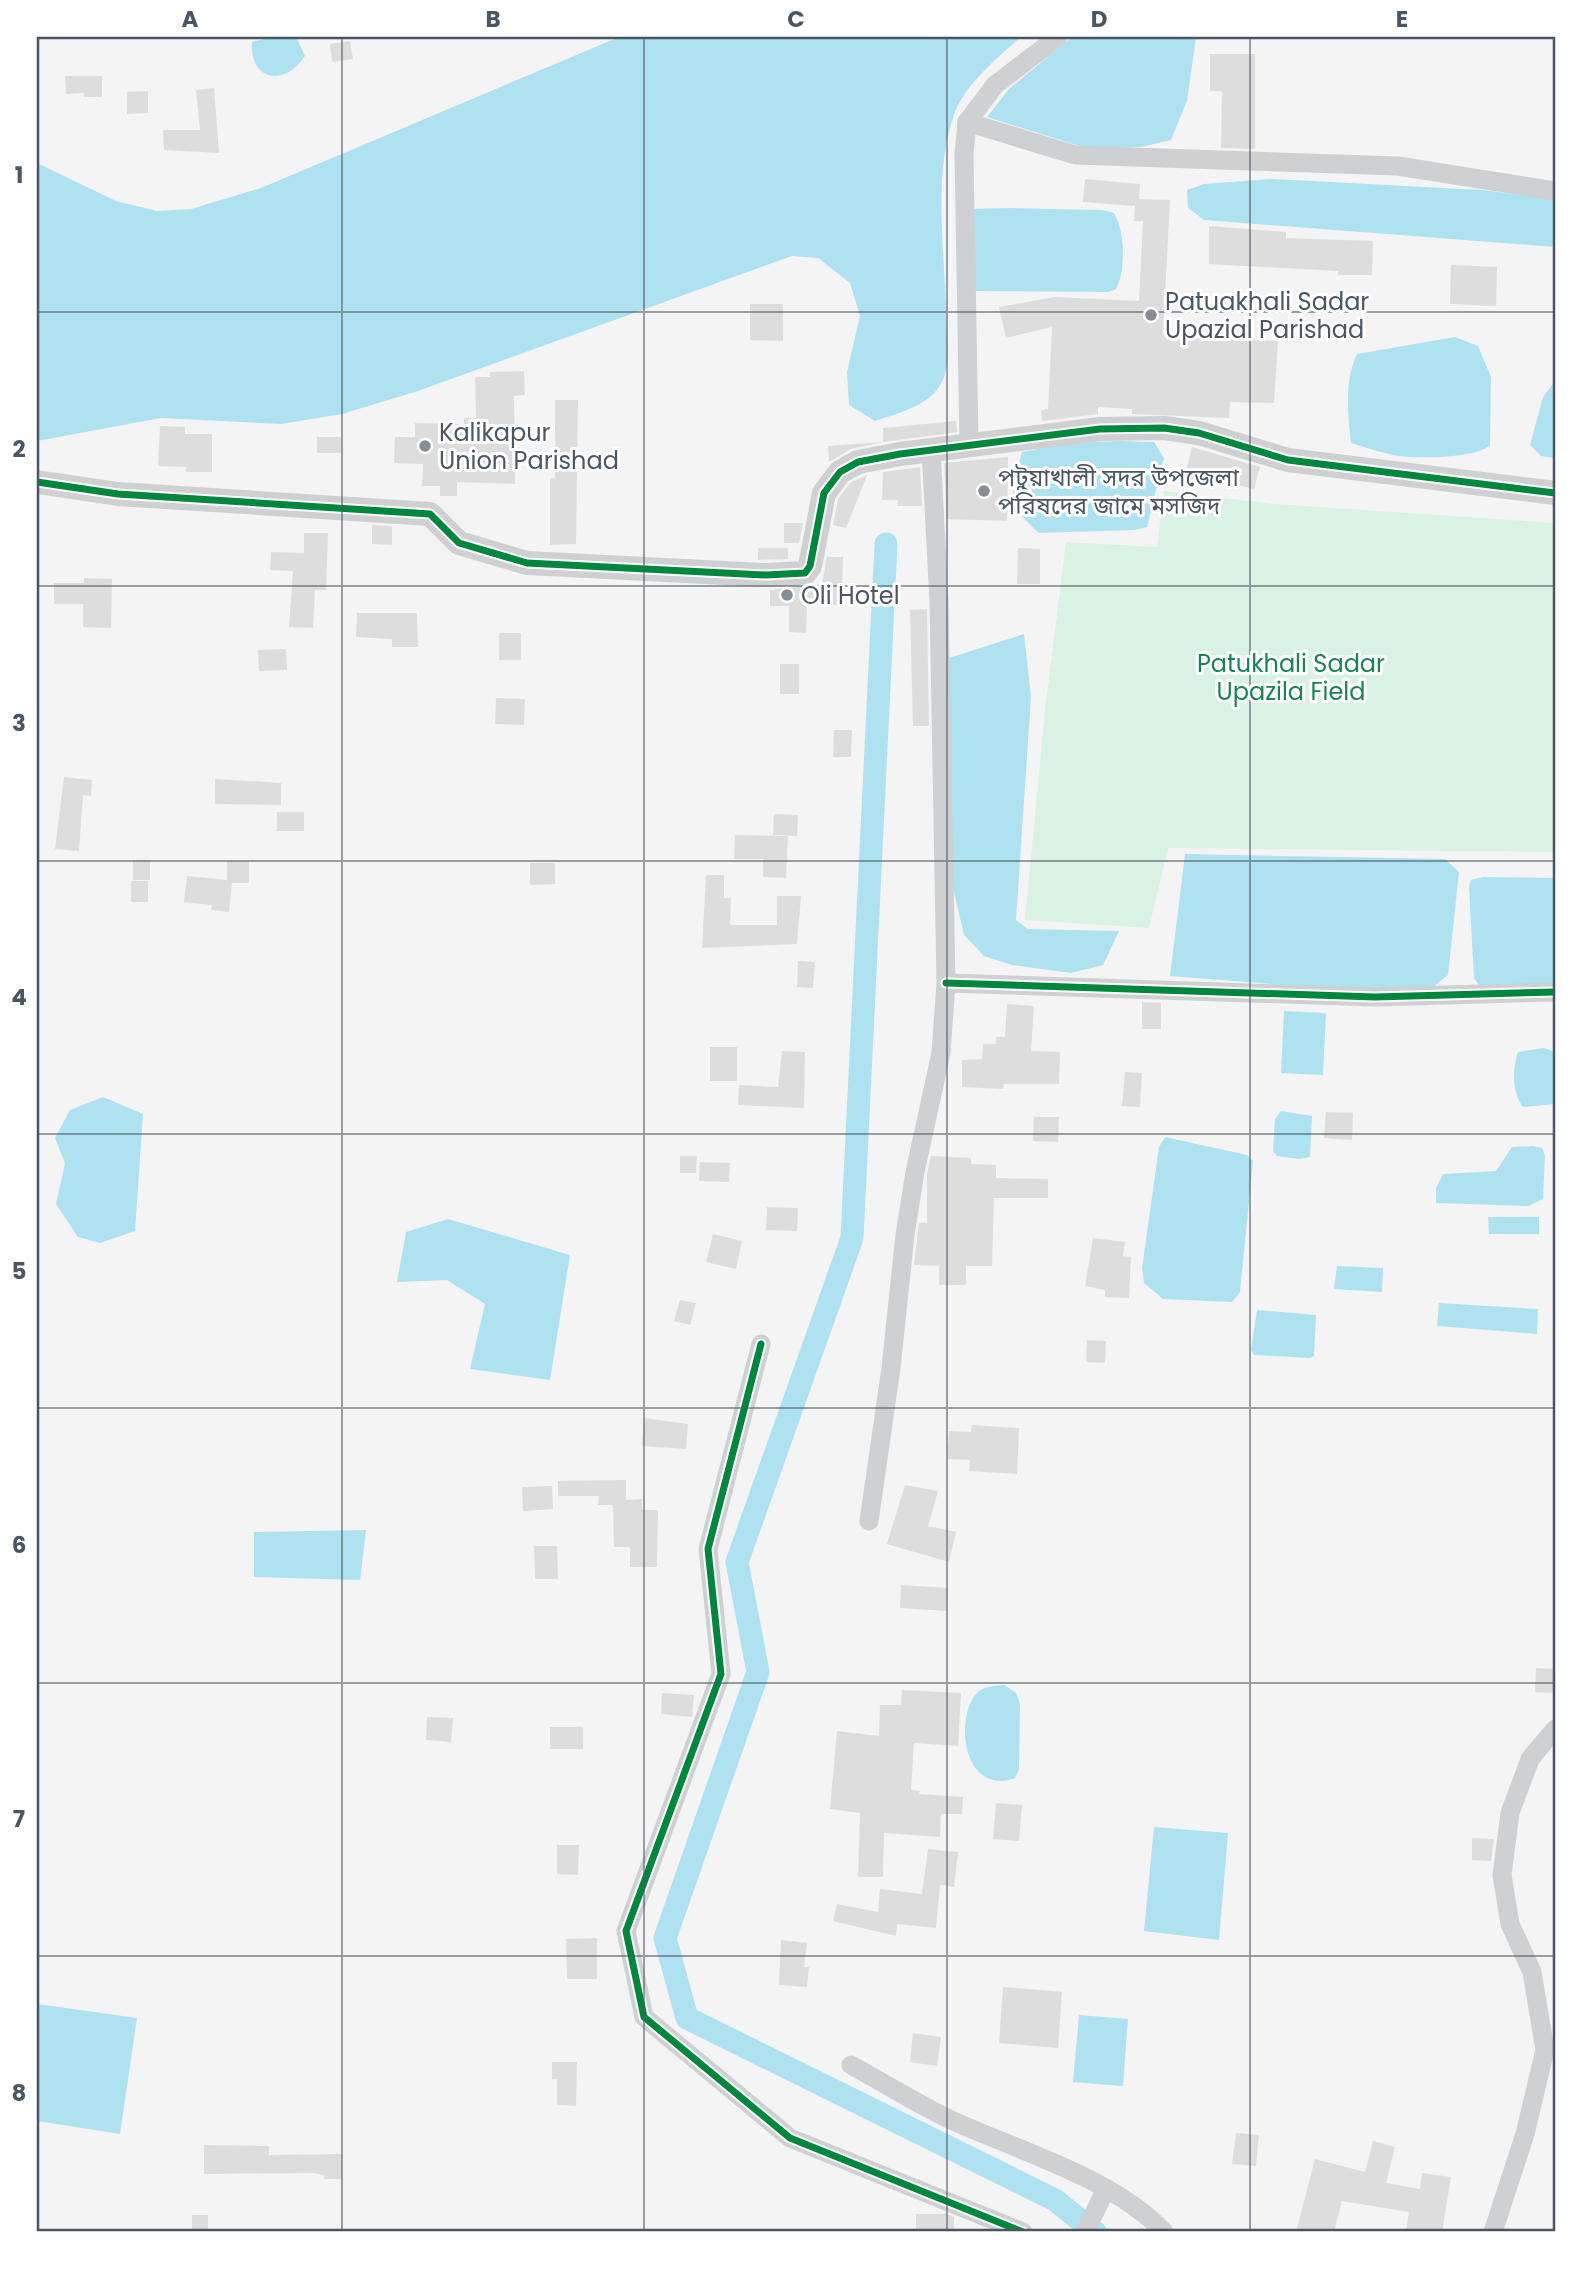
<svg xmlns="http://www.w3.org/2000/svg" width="1592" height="2269" viewBox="0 0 1592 2269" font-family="Poppins,'Noto Sans Bengali',sans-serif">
  <rect width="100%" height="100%" fill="#f4f4f4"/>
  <path fill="#d9f2e3" d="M 1164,491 L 1275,504 L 1555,523 L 1555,852 L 1168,848 L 1149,928 L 1025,920 L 1045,711 L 1066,542 L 1157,547 Z"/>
  <g fill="#aee2f0">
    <path d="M 296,37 L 305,56 C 283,89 249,79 252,42 L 272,37 Z"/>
    <path d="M 619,37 L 1021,37 C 999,56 966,84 955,112 C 933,172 944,245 946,308 C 946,330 952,361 942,382 C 930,406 898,413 875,421 L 849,405 L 847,372 L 860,316 L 850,283 L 818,258 L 792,256 L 418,391 L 342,414 L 281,424 L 161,418 L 37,441 L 37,163 L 116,201 L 157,211 L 191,209 L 261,188 Z"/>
    <path d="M 1072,37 L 1196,37 L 1187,101 L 1171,140 L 1141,147 L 1089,149 L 987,117 L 1009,89 Z"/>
    <path d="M 1273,179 L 1482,190 L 1555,199 L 1555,247 L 1204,220 L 1188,208 L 1187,190 L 1204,184 Z"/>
    <path d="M 1010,208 L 1102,210 L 1114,213 C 1125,231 1126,271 1116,289 L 1109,292 L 976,291 L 973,285 L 970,209 Z"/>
    <path d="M 1455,337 L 1478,346 L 1491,377 L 1490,445 C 1476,459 1413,459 1393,455 C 1379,452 1365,447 1351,443 C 1348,413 1344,382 1357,354 Z"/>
    <path d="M 1555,381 L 1555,458 L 1541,456 L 1530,445 L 1543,397 Z"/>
    <path d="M 1120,441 L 1154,442 L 1164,458 L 1147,527 L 1135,530 L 1039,533 C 1005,504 1011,492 1022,452 L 1067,443 Z"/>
    <path d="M 1024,634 L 1031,697 L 1016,920 L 1028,929 L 1119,931 L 1103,965 L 1071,973 L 1012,965 L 984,956 L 964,935 L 950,875 L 949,658 Z"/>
    <path d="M 1185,854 L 1445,859 L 1459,872 L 1448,975 L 1433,987 L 1346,990 L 1170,976 Z"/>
    <path d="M 1483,877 L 1555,878 L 1555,984 L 1479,985 L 1474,978 L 1469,886 L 1471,880 Z"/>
    <path d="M 1284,1011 L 1326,1013 L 1323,1075 L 1281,1073 Z"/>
    <path d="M 1544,1048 L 1555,1052 L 1555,1104 L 1523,1107 C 1512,1092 1512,1070 1518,1052 Z"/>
    <path d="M 103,1097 L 143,1114 L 135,1231 L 100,1243 L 78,1237 L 56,1204 L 65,1163 L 55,1138 L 70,1110 Z"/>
    <path d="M 1281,1111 L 1312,1116 L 1310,1157 L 1299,1159 L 1277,1156 L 1273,1151 L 1275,1119 Z"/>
    <path d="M 1165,1137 L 1247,1155 L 1253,1161 L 1240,1292 L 1232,1302 L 1163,1299 L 1144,1283 L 1142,1268 L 1159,1147 Z"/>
    <path d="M 1533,1146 L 1542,1148 L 1545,1155 L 1543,1199 L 1528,1206 L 1436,1203 L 1436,1188 L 1443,1174 L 1496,1171 L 1512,1147 Z"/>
    <path d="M 1488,1217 L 1539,1217 L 1539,1234 L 1489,1234 Z"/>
    <path d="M 448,1219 L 570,1255 L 550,1380 L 470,1369 L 485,1304 L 447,1280 L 397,1282 L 406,1232 Z"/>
    <path d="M 1337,1266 L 1383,1268 L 1382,1292 L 1334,1289 Z"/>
    <path d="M 1439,1303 L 1538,1309 L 1537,1334 L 1437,1326 Z"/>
    <path d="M 1257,1310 L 1316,1315 L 1314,1356 L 1310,1358 L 1254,1355 L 1251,1350 Z"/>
    <path d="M 366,1530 L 360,1580 L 254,1577 L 254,1532 Z"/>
    <path d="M 1004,1685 L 1016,1693 L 1020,1704 L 1019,1769 L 1015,1778 C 963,1797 953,1716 978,1692 C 985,1686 995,1686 1004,1685 Z"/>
    <path d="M 1154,1827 L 1228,1833 L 1219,1940 L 1144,1931 Z"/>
    <path d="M 37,2004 L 137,2018 L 120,2134 L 37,2121 Z"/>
    <path d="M 1079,2015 L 1128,2019 L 1123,2086 L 1073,2082 Z"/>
  </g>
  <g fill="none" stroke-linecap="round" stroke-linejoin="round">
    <path stroke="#aee2f0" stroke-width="23" d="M 886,544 L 852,1238 L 737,1562 L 758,1672 L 665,1938 L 687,2018 L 1055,2200 L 1095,2232"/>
  </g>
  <g fill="#ddddde">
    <path d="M 350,41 L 353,59 L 332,62 L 330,44 Z"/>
    <path d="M 1210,54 L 1255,54 L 1255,149 L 1221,148 L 1222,91 L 1210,91 Z"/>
    <path d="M 65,76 L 102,76 L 102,97 L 84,97 L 84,93 L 66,94 Z"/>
    <path d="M 214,88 L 219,153 L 164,150 L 163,130 L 200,130 L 196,90 Z"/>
    <path d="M 148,91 L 148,113 L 127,114 L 127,92 Z"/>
    <path d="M 1085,179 L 1140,184 L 1139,199 L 1170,200 L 1163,334 L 1278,341 L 1274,403 L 1230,402 L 1229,418 L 1132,414 L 1132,409 L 1098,407 L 1098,414 L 1042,421 L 1041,410 L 1048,409 L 1052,327 L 1006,338 L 999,307 L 1055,297 L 1139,301 L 1143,221 L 1134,221 L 1135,206 L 1083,202 Z"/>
    <path d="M 1209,226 L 1286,232 L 1286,238 L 1373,241 L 1372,275 L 1338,275 L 1338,271 L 1209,264 Z"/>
    <path d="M 1451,265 L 1497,267 L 1496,306 L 1450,304 Z"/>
    <path d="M 750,304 L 783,304 L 783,341 L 750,340 Z"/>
    <path d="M 524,371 L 525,395 L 514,396 L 515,484 L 457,482 L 457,496 L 440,496 L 440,486 L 422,486 L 423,464 L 394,463 L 395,437 L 415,437 L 415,423 L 464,424 L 464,418 L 476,418 L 475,377 L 490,377 L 490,372 Z"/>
    <path d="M 555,400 L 578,400 L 576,544 L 550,545 L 550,478 L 555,478 Z"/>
    <path d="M 956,421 L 957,432 L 883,442 L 883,428 Z"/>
    <path d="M 160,426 L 185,427 L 185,434 L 212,434 L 212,472 L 186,472 L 186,467 L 158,466 Z"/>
    <rect x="317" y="437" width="24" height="16"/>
    <path d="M 883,442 L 851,449 L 829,462 L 828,446 Z"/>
    <path d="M 1192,447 L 1260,467 L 1254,489 L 1186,472 Z"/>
    <path d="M 1008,457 L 1007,521 L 947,519 L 944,463 Z"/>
    <path d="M 920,467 L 922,506 L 898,506 L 898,500 L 882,500 L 883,472 Z"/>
    <path d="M 867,475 L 846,528 L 833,525 L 838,499 L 850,483 Z"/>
    <path d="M 784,523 L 803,523 L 799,543 L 784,543 Z"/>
    <path d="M 372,525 L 392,526 L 392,545 L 372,544 Z"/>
    <path d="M 304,533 L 328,533 L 326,590 L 315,590 L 313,628 L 289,627 L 293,571 L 270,570 L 271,552 L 304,553 Z"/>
    <path d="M 758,548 L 788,548 L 788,559 L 758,560 Z"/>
    <path d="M 1018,548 L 1040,549 L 1040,584 L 1017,584 Z"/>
    <path d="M 827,557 L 843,557 L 842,605 L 807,605 L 806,633 L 789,632 L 789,606 L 770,606 L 770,590 L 822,584 Z"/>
    <path d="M 84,578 L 112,579 L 111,628 L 83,627 L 83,604 L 54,604 L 54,583 L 84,583 Z"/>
    <path d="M 927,609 L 929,726 L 913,726 L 910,610 Z"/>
    <path d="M 357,613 L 417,613 L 418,647 L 392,647 L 392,639 L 356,637 Z"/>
    <rect x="499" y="633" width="22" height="27"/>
    <path d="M 286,649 L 287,670 L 259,671 L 258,650 Z"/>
    <rect x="780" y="664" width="19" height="30"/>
    <path d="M 496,698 L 525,699 L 524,725 L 495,724 Z"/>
    <path d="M 834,730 L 852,730 L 851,757 L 833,757 Z"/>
    <path d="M 64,777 L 92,780 L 91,796 L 83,795 L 79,851 L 55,849 Z"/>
    <path d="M 215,779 L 281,783 L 281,805 L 215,804 Z"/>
    <rect x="277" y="812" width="27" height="19"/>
    <path d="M 774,814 L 798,815 L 797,836 L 773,835 Z"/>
    <path d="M 735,835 L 788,836 L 786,878 L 763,877 L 763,859 L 734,859 Z"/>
    <rect x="133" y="860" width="17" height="20"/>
    <path d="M 227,861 L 249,861 L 249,883 L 232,883 L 229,912 L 211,910 L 212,905 L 184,902 L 187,876 L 227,880 Z"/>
    <path d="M 530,863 L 555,863 L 555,884 L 530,885 Z"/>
    <path d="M 706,875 L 724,875 L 724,898 L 731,898 L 730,925 L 777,925 L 777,896 L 801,896 L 797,944 L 702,948 Z"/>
    <rect x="131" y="881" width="17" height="21"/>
    <path d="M 798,961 L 815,962 L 813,988 L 797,987 Z"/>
    <path d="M 1142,1002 L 1161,1003 L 1161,1029 L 1142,1029 Z"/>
    <path d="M 1007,1004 L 1034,1006 L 1031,1051 L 1060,1052 L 1059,1084 L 1004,1084 L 1003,1089 L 962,1087 L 962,1060 L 982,1059 L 983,1044 L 996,1044 L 996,1037 L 1005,1037 Z"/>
    <rect x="710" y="1047" width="27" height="34"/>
    <path d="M 782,1051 L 805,1052 L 804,1108 L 738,1105 L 739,1085 L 778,1087 Z"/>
    <path d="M 1125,1072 L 1142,1073 L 1140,1107 L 1122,1106 Z"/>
    <path d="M 1326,1112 L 1353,1113 L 1352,1140 L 1324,1138 Z"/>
    <path d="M 1034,1117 L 1059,1117 L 1058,1142 L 1033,1141 Z"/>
    <path d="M 680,1156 L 697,1156 L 696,1173 L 680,1173 Z"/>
    <path d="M 931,1156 L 971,1158 L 971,1164 L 996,1165 L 996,1178 L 1048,1179 L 1048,1198 L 994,1198 L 992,1266 L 966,1266 L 966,1285 L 939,1285 L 939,1266 L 914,1265 L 919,1223 L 927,1223 L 927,1173 Z"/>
    <path d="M 700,1162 L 730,1163 L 729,1182 L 699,1181 Z"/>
    <path d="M 767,1207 L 798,1208 L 797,1231 L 766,1230 Z"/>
    <path d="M 713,1234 L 742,1241 L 736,1269 L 706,1262 Z"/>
    <path d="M 1093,1238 L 1125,1242 L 1123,1256 L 1131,1257 L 1129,1298 L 1105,1297 L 1105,1290 L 1085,1286 Z"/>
    <path d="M 680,1300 L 696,1303 L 690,1325 L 674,1321 Z"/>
    <path d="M 1087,1340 L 1106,1341 L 1105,1363 L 1086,1362 Z"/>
    <path d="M 644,1418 L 688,1424 L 686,1449 L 642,1446 Z"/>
    <path d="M 972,1425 L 1019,1428 L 1017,1474 L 969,1471 L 970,1460 L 947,1459 L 949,1431 L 971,1432 Z"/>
    <path d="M 626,1480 L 626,1500 L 642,1499 L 642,1510 L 658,1510 L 657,1567 L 630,1567 L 630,1547 L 614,1547 L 613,1505 L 598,1505 L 599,1496 L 558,1496 L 558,1481 Z"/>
    <path d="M 905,1485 L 938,1491 L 928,1526 L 956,1532 L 949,1562 L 887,1544 Z"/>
    <path d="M 552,1486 L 553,1509 L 523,1511 L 522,1487 Z"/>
    <path d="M 534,1546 L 557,1546 L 558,1579 L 535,1579 Z"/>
    <path d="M 901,1585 L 948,1588 L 947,1611 L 900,1608 Z"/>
    <path d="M 1536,1668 L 1555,1669 L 1555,1693 L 1535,1692 Z"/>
    <path d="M 902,1690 L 961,1693 L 958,1746 L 914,1743 L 911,1790 L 920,1791 L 919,1794 L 963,1797 L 962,1814 L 941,1814 L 940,1837 L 884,1833 L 883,1877 L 858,1877 L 860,1813 L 830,1809 L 837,1731 L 879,1736 L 880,1705 L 901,1705 Z"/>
    <path d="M 662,1693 L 694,1695 L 692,1717 L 661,1714 Z"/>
    <path d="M 427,1717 L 453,1718 L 451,1742 L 426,1740 Z"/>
    <rect x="550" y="1727" width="33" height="22"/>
    <path d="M 996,1803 L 1022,1805 L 1019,1841 L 993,1839 Z"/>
    <path d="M 1472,1838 L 1494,1839 L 1491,1861 L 1472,1860 Z"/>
    <path d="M 557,1845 L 579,1845 L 578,1875 L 557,1874 Z"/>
    <path d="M 928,1849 L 958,1852 L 954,1887 L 940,1885 L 936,1928 L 897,1924 L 896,1936 L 833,1921 L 837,1904 L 878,1912 L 880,1889 L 922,1894 Z"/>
    <path d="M 597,1938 L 597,1979 L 567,1979 L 566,1939 Z"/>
    <path d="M 781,1940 L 807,1943 L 804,1967 L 809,1967 L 807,1987 L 779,1985 Z"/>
    <path d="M 1003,1987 L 1062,1992 L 1058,2048 L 999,2043 Z"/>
    <path d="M 913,2033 L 941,2037 L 937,2066 L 910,2062 Z"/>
    <path d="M 552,2062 L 577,2062 L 576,2106 L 557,2105 L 557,2079 L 552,2079 Z"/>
    <path d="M 1236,2133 L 1259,2135 L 1256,2166 L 1232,2164 Z"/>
    <path d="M 1373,2141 L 1395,2147 L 1386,2183 L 1420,2189 L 1422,2173 L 1451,2177 L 1442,2232 L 1406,2232 L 1409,2212 L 1342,2201 L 1334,2232 L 1296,2232 L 1315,2159 L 1365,2172 Z"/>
    <path d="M 204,2145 L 269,2146 L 269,2155 L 342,2154 L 342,2179 L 324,2179 L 324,2175 L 312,2173 L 204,2174 Z"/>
    <path d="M 916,2214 L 946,2214 L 954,2217 L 954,2232 L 916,2232 Z"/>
    <rect x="192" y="2215" width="16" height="17"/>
  </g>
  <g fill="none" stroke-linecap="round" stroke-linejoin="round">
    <g stroke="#ced0d2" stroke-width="19">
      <path d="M 967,122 L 1075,155 L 1398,166 L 1555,191"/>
      <path d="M 969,444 L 964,154 L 967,122 L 995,85 L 1058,37"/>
      <path d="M 946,983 L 1375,997 L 1555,992"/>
      <path d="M 761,1344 L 708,1549 L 721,1674 L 626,1931 L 644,2017 L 790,2138 L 1023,2232"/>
      <path d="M 869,1521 L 891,1368 L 905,1235 L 915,1172 L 941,1053 L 946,983 L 939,602 L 931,449"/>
      <path d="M 851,2065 C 884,2083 916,2103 949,2119 C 1018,2151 1112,2177 1164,2232"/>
      <path d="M 1085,2232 L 1105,2191"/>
      <path d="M 1493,2232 L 1525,2134 L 1545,2050 L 1532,1972 L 1510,1924 L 1502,1875 L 1510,1813 L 1530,1759 L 1555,1729"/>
    </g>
    <path stroke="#ced0d2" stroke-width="24" d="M 37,482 L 118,494 L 430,514 L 459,543 L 527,563 L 766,575 L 805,573 L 810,566 L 824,493 L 840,472 L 858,462 L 900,454 L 1100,429 L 1164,428 L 1199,433 L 1288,460 L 1555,493"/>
    <g stroke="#fff" stroke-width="11">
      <g id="cycleway">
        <path d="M 37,482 L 118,494 L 430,514 L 459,543 L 527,563 L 766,575 L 805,573 L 810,566 L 824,493 L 840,472 L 858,462 L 900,454 L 1100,429 L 1164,428 L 1199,433 L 1288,460 L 1555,493"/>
        <path d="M 946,983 L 1375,997 L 1555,992"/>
        <path d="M 761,1344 L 708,1549 L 721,1674 L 626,1931 L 644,2017 L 790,2138 L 1023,2232"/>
      </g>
    </g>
    <use href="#cycleway" stroke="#00873e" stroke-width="7"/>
  </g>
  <path fill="none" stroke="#4a5661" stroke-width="2" stroke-opacity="0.55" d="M 342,37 L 342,2232M 644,37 L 644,2232M 947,37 L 947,2232M 1250,37 L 1250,2232M 37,312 L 1555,312M 37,586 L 1555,586M 37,861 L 1555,861M 37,1134 L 1555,1134M 37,1408 L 1555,1408M 37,1683 L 1555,1683M 37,1956 L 1555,1956"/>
  <g fill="#868d94" stroke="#fff" stroke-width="2.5">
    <circle cx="1151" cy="315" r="7"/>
    <circle cx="425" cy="446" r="7"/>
    <circle cx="984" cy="491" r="7"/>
    <circle cx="787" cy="595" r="7"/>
  </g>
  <g text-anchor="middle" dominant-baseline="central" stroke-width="6" stroke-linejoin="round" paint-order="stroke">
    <g font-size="24" fill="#4a5661" stroke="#fff" text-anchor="start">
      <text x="1165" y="301">Patuakhali Sadar<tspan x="1165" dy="28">Upazial Parishad</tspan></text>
      <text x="439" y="432">Kalikapur<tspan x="439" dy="28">Union Parishad</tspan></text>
      <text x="998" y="477">পটুয়াখালী সদর উপজেলা<tspan x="998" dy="28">পরিষদের জামে মসজিদ</tspan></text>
      <text x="801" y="595">Oli Hotel</text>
    </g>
    <g font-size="24" fill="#17864f" stroke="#fff">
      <text x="1291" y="663">Patukhali Sadar<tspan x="1291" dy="28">Upazila Field</tspan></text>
    </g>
  </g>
  <rect width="1592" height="2269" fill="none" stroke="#ffffff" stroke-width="77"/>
  <rect x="38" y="38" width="1516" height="2192" fill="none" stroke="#4a5661" stroke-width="2.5"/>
  <g font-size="23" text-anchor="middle" font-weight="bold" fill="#4a5661">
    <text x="190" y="27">A</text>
    <text x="493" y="27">B</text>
    <text x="796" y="27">C</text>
    <text x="1099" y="27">D</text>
    <text x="1402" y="27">E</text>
    <text x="19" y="183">1</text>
    <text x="19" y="457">2</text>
    <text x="19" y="731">3</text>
    <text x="19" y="1005">4</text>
    <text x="19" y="1279">5</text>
    <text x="19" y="1553">6</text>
    <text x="19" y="1827">7</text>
    <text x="19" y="2101">8</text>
  </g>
</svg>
